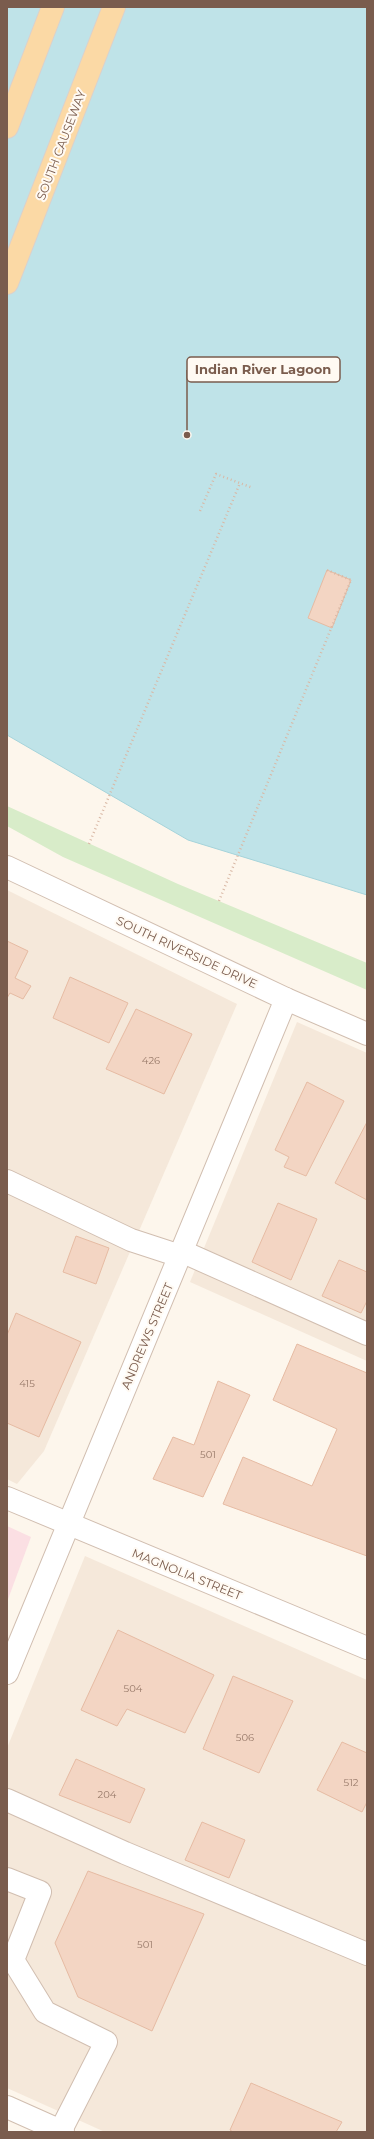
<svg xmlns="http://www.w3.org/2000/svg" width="374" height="2139" viewBox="0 0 374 2139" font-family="Montserrat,sans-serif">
  <rect width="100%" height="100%" fill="#fdf6ec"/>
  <g fill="#f5e8da">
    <path d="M 7,890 L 237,1004 L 44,1451 L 17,1484 L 7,1479 Z"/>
    <path d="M 297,1022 L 367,1053 L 367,1361 L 190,1282 Z"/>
    <path d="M 85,1556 L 367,1680 L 367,2132 L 105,2132 L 7,2088 L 7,1748 Z"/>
  </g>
  <path fill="#fbdfe3" d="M 7,1526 L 31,1537 L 7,1602 Z"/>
  <path fill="#d8ecc9" d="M 7,806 L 178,884 L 367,963 L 367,990 L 63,857 L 7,826 Z"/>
  <path fill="#bfe3e8" stroke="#a5d3da" d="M 7,7 L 367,7 L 367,895 L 188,840 L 7,735 Z"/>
  <g fill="#f3d5c3" stroke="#e6bba3">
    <path d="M 327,570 L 351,580 L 332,628 L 308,618 Z"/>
    <path d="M 7,941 L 28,951 L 15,978 L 31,986 L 23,999 L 10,993 L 7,998 Z"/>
    <path d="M 70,977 L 128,1003 L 109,1043 L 53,1018 Z"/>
    <path d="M 136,1009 L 192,1034 L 164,1094 L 106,1069 Z"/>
    <path d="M 307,1082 L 344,1101 L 306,1176 L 284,1167 L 289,1157 L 275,1150 Z"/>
    <path d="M 367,1122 L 367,1200 L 335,1183 Z"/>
    <path d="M 278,1203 L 317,1219 L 291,1280 L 252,1262 Z"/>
    <path d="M 76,1236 L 109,1248 L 96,1284 L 63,1272 Z"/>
    <path d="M 339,1260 L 367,1272 L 367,1301 L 361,1313 L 322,1296 Z"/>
    <path d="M 16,1313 L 81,1342 L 39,1437 L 7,1423 L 7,1335 Z"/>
    <path d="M 297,1344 L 367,1373 L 367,1556 L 223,1504 L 243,1457 L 312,1486 L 337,1429 L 273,1400 Z"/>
    <path d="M 218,1381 L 250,1395 L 203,1497 L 153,1479 L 173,1437 L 194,1445 Z"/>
    <path d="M 118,1630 L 214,1675 L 185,1733 L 127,1709 L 117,1726 L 81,1710 Z"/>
    <path d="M 233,1676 L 293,1701 L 259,1773 L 203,1749 Z"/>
    <path d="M 342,1742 L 367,1753 L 367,1802 L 362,1812 L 317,1790 Z"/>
    <path d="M 76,1759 L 145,1789 L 130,1823 L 59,1795 Z"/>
    <path d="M 202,1822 L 245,1840 L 229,1878 L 185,1860 Z"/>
    <path d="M 88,1871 L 204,1914 L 152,2031 L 78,1997 L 55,1943 Z"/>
    <path d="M 251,2083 L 342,2122 L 336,2132 L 233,2132 L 230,2130 Z"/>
  </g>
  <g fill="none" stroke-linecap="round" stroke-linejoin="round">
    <g stroke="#d1beb0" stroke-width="24">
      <g id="minor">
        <path d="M 7,867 L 286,999 L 367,1034"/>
        <path d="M 7,1181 L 131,1240 L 180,1256"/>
        <path d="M 181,1251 L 367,1334"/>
        <path d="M 7,1498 L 367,1648"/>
        <path d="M 7,1673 L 286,999"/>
        <path d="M 7,1800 L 125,1853 L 367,1954"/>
        <path d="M 7,1879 L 40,1892 L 13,1960 L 45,2012 L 106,2042 L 60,2132"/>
        <path d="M 7,2107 L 63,2132"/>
      </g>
    </g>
    <g stroke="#dad1cd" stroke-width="24">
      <g id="major">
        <path d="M 7,127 L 53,7"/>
        <path d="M 7,283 L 114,7"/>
      </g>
    </g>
    <g stroke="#d9b8a5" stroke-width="2.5" stroke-dasharray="1 3" stroke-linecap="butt">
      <path d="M 200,511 L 216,474 L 253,488"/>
      <path d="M 89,844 L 240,483"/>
      <path d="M 219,901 L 351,580 L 327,570"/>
    </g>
    <use href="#minor" stroke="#fff" stroke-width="22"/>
    <use href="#major" stroke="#fbd9a5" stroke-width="22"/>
  </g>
  <g text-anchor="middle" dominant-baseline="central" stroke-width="4" stroke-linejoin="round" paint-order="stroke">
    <g font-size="10" fill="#987a6a">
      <text x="151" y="1060">426</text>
      <text x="27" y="1383">415</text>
      <text x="208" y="1454">501</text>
      <text x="133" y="1688">504</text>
      <text x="245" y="1737">506</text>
      <text x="351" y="1782">512</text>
      <text x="107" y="1794">204</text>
      <text x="145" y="1944">501</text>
    </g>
    <g font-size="12" fill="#7a5c4d" stroke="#fffaf3">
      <text transform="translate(61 145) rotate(-69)">SOUTH CAUSEWAY</text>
      <text transform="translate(187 952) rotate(25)">SOUTH RIVERSIDE DRIVE</text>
      <text transform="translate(147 1336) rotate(-67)">ANDREWS STREET</text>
      <text transform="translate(187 1574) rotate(22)">MAGNOLIA STREET</text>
    </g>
  </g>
  <path fill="none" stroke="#7a5c4d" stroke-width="1.5" d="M187 435L187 370"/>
  <circle fill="#7a5c4d" stroke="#fffaf3" stroke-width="1.5" cx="187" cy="435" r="4"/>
  <rect fill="#fffaf3" stroke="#7a5c4d" stroke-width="1.5" x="187" y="357" width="153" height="25" rx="4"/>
  <g font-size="13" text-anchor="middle" font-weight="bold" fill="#7a5c4d">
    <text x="263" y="374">Indian River Lagoon</text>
  </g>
  <rect width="374" height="2139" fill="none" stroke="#7a5c4d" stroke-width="16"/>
</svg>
